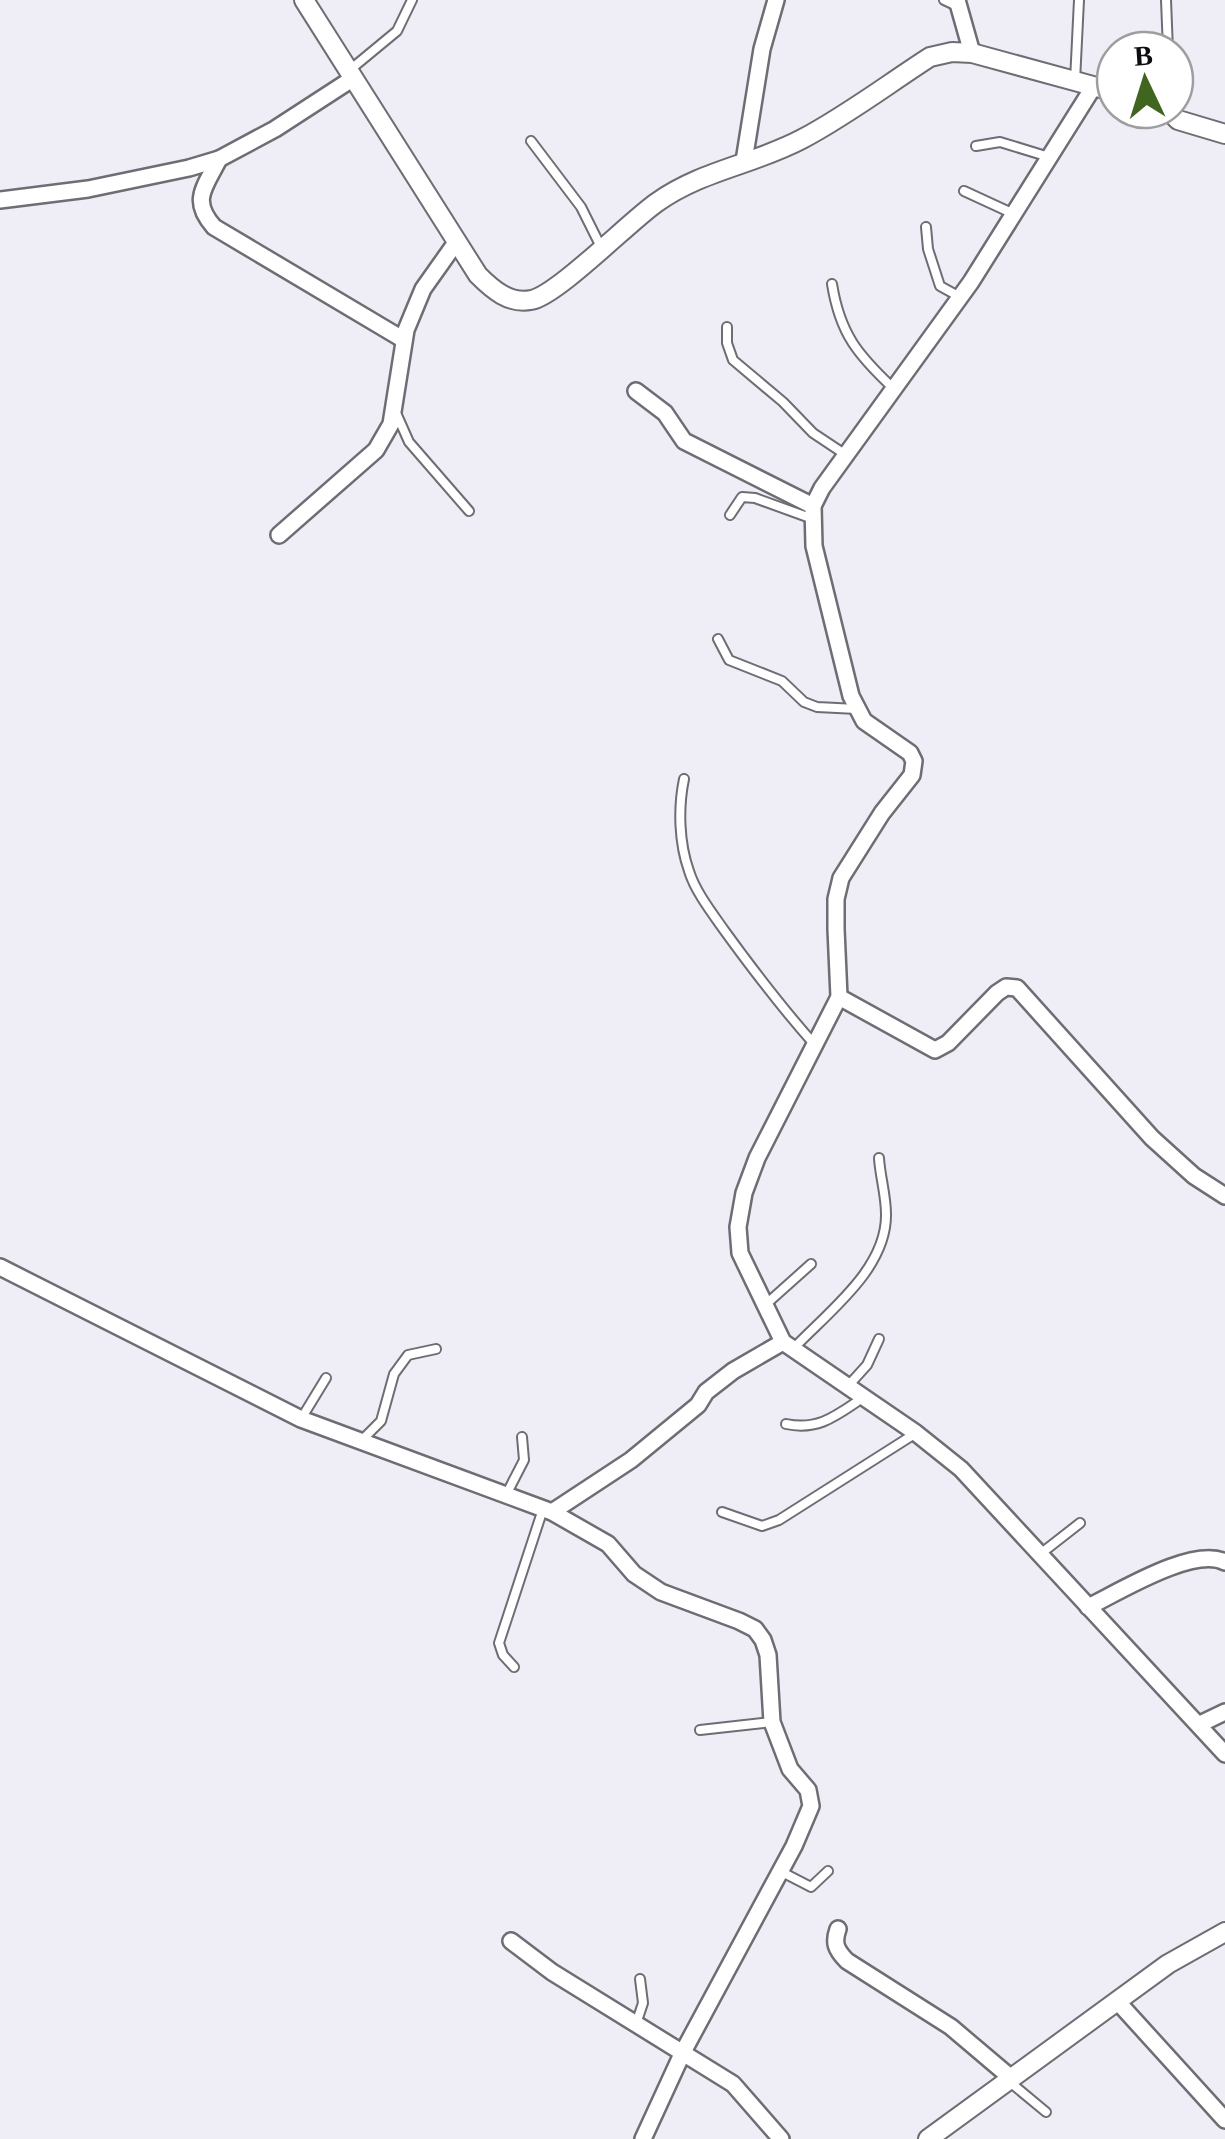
<svg xmlns="http://www.w3.org/2000/svg" width="1225" height="2139" viewBox="0 0 1225 2139" font-family="Georgia,serif">
  <rect width="100%" height="100%" fill="#efedf5"/>
  <g fill="none" stroke-linecap="round" stroke-linejoin="round">
    <g stroke="#6e6d74" stroke-width="12">
      <g id="service">
        <path d="M 944,0 L 959,7"/>
        <path d="M 1166,0 L 1168,50"/>
        <path d="M 351,69 L 397,31 L 412,0"/>
        <path d="M 1075,81 L 1079,0"/>
        <path d="M 531,141 L 581,207 L 601,247"/>
        <path d="M 976,146 L 1000,142 L 1049,157"/>
        <path d="M 964,191 L 1016,215"/>
        <path d="M 926,227 L 928,249 L 940,286 L 960,297"/>
        <path d="M 832,284 C 840,334 858,355 893,388"/>
        <path d="M 727,327 L 727,343 L 733,360 L 783,402 L 813,433 L 846,455"/>
        <path d="M 397,415 L 409,442 L 469,511"/>
        <path d="M 730,515 L 742,497 L 755,498 L 813,519"/>
        <path d="M 718,639 L 729,660 L 782,681 L 804,702 L 817,707 L 857,709"/>
        <path d="M 684,779 C 678,808 679,843 689,871 C 695,891 712,913 724,930 C 753,970 782,1008 815,1045"/>
        <path d="M 764,1306 L 811,1264"/>
        <path d="M 793,1349 C 828,1312 887,1269 886,1214 C 886,1195 880,1176 879,1158"/>
        <path d="M 848,1386 L 867,1365 L 879,1339"/>
        <path d="M 301,1419 L 326,1378"/>
        <path d="M 786,1424 C 819,1431 837,1415 864,1397"/>
        <path d="M 361,1441 L 381,1421 L 394,1374 L 408,1355 L 436,1349"/>
        <path d="M 506,1495 L 524,1460 L 522,1437"/>
        <path d="M 722,1512 L 762,1526 L 779,1520 L 916,1433"/>
        <path d="M 1039,1555 L 1080,1523"/>
        <path d="M 514,1667 L 503,1655 L 499,1643 L 543,1509"/>
        <path d="M 700,1730 L 772,1722"/>
        <path d="M 780,1871 L 811,1887 L 828,1871"/>
        <path d="M 636,2024 L 643,2003 L 640,1979"/>
        <path d="M 1011,2083 L 1046,2112"/>
      </g>
    </g>
    <g stroke="#6e6d74" stroke-width="20">
      <g id="minor">
        <path d="M 957,0 L 972,53"/>
        <path d="M 1094,86 L 971,282 L 822,488 L 813,506 L 814,546 L 851,696 L 864,721 L 910,753 L 914,761 L 912,775 L 882,813 L 841,878 L 836,899 L 836,929 L 839,997 L 757,1158 L 744,1193 L 738,1227 L 740,1253 L 783,1342 L 916,1433 L 961,1469 L 1225,1754"/>
        <path d="M 219,159 C 205,187 190,200 214,227 L 404,340"/>
        <path d="M 744,161 L 762,49 L 776,0"/>
        <path d="M 0,200 L 88,189 L 189,168 L 219,159 L 275,129 L 352,79"/>
        <path d="M 636,391 L 665,413 L 684,441 L 813,506"/>
        <path d="M 279,535 L 376,450 L 391,424 L 406,330 L 423,289 L 457,241"/>
        <path d="M 839,997 L 935,1050 L 948,1043 L 997,993 L 1006,987 L 1017,988 L 1152,1138 L 1194,1176 L 1225,1196"/>
        <path d="M 0,1267 L 301,1419 L 552,1512 L 608,1544 L 634,1574 L 661,1592 L 739,1621 L 755,1629 L 763,1640 L 768,1655 L 772,1722 L 790,1769 L 808,1790 L 811,1806 L 794,1846 L 683,2052 L 643,2139"/>
        <path d="M 552,1512 L 631,1460 L 698,1405 L 706,1392 L 733,1371 L 783,1342"/>
        <path d="M 1088,1607 C 1119,1592 1193,1546 1225,1562"/>
        <path d="M 1200,1724 L 1225,1712"/>
        <path d="M 838,1929 C 833,1943 836,1950 847,1961 L 951,2027 L 1010,2077"/>
        <path d="M 511,1941 L 552,1972 L 733,2084 L 781,2139"/>
        <path d="M 1117,2001 L 1225,2120"/>
      </g>
    </g>
    <g stroke="#6e6d74" stroke-width="22">
      <g id="tertiary">
        <path d="M 304,0 L 478,275 C 493,290 509,304 531,300 C 556,296 628,223 656,203 C 702,170 753,165 802,139 C 846,116 888,84 930,57 L 952,52 L 972,53 L 1115,92"/>
        <path d="M 1168,110 L 1178,120 L 1225,134"/>
        <path d="M 928,2139 L 1168,1964 L 1225,1932"/>
      </g>
    </g>
    <use href="#service" stroke="#fff" stroke-width="8"/>
    <use href="#minor" stroke="#fff" stroke-width="15"/>
    <use href="#tertiary" stroke="#fff" stroke-width="18"/>
  </g>
  <g transform="translate(1145 80) rotate(356)"><circle r="48" fill="#ffffff" stroke="#9e9e9f" stroke-width="2.5"/>
  <path d="M0-8L18 38L0 25L-18 38Z" fill="#3f651f"/>
  <text y="-15" font-size="28" font-weight="bold" text-anchor="middle" fill="#0d0d0f">B</text>
  </g>
</svg>
